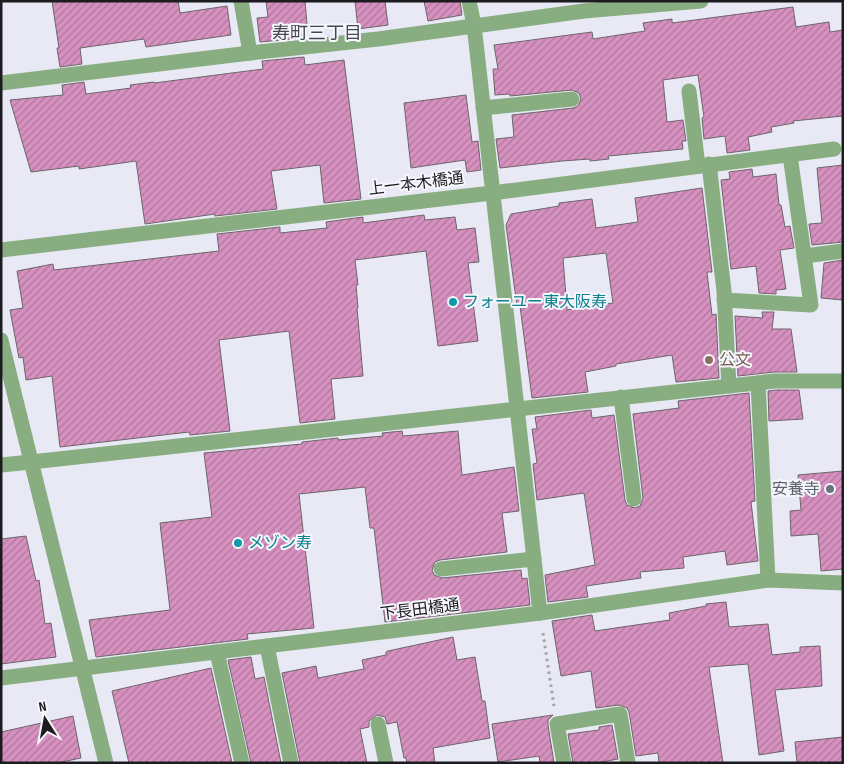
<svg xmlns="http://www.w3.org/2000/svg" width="844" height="764" viewBox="0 0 844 764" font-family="'Sofia Sans Condensed','Noto Sans JP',sans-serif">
  <defs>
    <pattern id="building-hatch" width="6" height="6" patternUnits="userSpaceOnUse" patternTransform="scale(1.25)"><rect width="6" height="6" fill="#d791c0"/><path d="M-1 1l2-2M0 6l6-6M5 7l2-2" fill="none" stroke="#ae769c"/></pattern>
  </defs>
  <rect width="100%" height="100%" fill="#e8e9f4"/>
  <g fill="url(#building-hatch)" stroke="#6e646a" fill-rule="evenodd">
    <path d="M 52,1 L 178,1 L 180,13 L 227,6 L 231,35 L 146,47 L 144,39 L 80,48 L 82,64 L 60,67 L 57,48 L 59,48 Z"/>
    <path d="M 266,1 L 305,1 L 307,24 L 300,25 L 302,38 L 260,42 L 257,18 L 268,17 Z"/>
    <path d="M 355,1 L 385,1 L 388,25 L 358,29 Z"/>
    <path d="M 424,1 L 460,1 L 462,15 L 428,21 Z"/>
    <path d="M 793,7 L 796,27 L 829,22 L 830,32 L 843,30 L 843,116 L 793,121 L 794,123 L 771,127 L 772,132 L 748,137 L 750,150 L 727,153 L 725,136 L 704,139 L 702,118 L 704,117 L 698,75 L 663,80 L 667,122 L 683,120 L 686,141 L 682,141 L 683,149 L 608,156 L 609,159 L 590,161 L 590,159 L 562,161 L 500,168 L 496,139 L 514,137 L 512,115 L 573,108 L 578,106 L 581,99 L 579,93 L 572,90 L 510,96 L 510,94 L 495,95 L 493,69 L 498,69 L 494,45 L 592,32 L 593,39 L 645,31 L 643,23 L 672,19 L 672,23 Z"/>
    <path d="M 304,57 L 305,65 L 344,60 L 361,199 L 324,203 L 320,165 L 271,171 L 277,209 L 215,216 L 215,214 L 145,224 L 136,161 L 79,169 L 79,166 L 31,172 L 10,100 L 63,95 L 62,85 L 84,82 L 86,94 L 131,88 L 130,85 L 154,82 L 154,83 L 263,69 L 262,61 Z"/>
    <path d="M 466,95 L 472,142 L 478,141 L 481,170 L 467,172 L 465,160 L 411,168 L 404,103 Z"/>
    <path d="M 843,165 L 843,242 L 812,245 L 809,224 L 822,223 L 817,168 Z"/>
    <path d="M 752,169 L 753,177 L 776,174 L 779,205 L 781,205 L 785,227 L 790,226 L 794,248 L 780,250 L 786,289 L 776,290 L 776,294 L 759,293 L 756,266 L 731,269 L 721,180 L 730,179 L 729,172 Z"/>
    <path d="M 702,188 L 712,272 L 707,272 L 712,315 L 716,314 L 719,378 L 676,382 L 672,355 L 616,364 L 616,366 L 585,372 L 588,392 L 532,398 L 520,306 L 517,306 L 506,225 L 511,214 L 559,206 L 559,203 L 592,199 L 596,228 L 638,222 L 635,198 ZM 606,253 L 613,303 L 567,310 L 563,258 Z"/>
    <path d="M 424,215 L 425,220 L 455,217 L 457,230 L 475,228 L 479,262 L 468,263 L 478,341 L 438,346 L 426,251 L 355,260 L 358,285 L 356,285 L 358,308 L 357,308 L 363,376 L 331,379 L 335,419 L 300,423 L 289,331 L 219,340 L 230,431 L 190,435 L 189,432 L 60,447 L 52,376 L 26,380 L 23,357 L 19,358 L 10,310 L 23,308 L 17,271 L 53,264 L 54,270 L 219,251 L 217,234 L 280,227 L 280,233 L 327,228 L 326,222 L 363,217 L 363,223 Z"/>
    <path d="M 843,260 L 843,300 L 821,298 L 824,263 Z"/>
    <path d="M 762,312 L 774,312 L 772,329 L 791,329 L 797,372 L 774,372 L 738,376 L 735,316 L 763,318 Z"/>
    <path d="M 776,390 L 799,390 L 803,419 L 769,421 L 768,391 Z"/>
    <path d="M 749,393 L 755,501 L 751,502 L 758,561 L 727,565 L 725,551 L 683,557 L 684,568 L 640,572 L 641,578 L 586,586 L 588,597 L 548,602 L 545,575 L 595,565 L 584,493 L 537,500 L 533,464 L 537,463 L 532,429 L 537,429 L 535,417 L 591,410 L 592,418 L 614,415 L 625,500 L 627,505 L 635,508 L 640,506 L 643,498 L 633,414 L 679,408 L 678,401 Z"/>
    <path d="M 402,431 L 403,436 L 458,431 L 462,475 L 514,467 L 519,511 L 502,513 L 507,552 L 440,560 L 435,562 L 432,570 L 434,575 L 442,578 L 521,570 L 522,579 L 527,578 L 530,605 L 385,622 L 374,528 L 370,528 L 365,487 L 299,494 L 314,628 L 247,634 L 248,639 L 96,657 L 89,620 L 170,610 L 160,523 L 212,517 L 204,453 L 302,444 L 302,442 L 338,438 L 338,440 L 383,436 L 382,433 Z"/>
    <path d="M 843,471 L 843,569 L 821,571 L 818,534 L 791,536 L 790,511 L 801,510 L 798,475 Z"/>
    <path d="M 26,536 L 36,581 L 39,580 L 45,624 L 51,623 L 56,657 L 1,664 L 1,539 Z"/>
    <path d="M 726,602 L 729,627 L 768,624 L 772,655 L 800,652 L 800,647 L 820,646 L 822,686 L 775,690 L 784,751 L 759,755 L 748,664 L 709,667 L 723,763 L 659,763 L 658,753 L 636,756 L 629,712 L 627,708 L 619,705 L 596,708 L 591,671 L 561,676 L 552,621 L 592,615 L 595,631 L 670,620 L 669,613 L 706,606 L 706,604 Z"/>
    <path d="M 453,637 L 457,660 L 475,657 L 482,701 L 485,701 L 490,738 L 433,748 L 435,763 L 407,763 L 406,758 L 404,758 L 397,722 L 387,724 L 385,717 L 377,715 L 369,721 L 369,727 L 360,729 L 367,763 L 300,763 L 282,673 L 316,666 L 318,678 L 364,669 L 362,660 L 386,655 L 386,652 L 388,651 Z"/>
    <path d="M 251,657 L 255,679 L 264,677 L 281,763 L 251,763 L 228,660 Z"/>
    <path d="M 211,668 L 232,763 L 129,763 L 112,691 Z"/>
    <path d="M 553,715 L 548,720 L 548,725 L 554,763 L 540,763 L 539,756 L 498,762 L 492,724 Z"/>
    <path d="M 73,716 L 81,758 L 57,763 L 1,763 L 1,732 Z"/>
    <path d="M 612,725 L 618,759 L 596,763 L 573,763 L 568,734 L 599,730 L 599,727 Z"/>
    <path d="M 843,737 L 843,763 L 797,763 L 795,742 Z"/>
  </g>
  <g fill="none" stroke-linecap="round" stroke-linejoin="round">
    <path stroke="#a1a2aa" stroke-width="3" stroke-dasharray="2.5 4" stroke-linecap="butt" d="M 543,633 L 554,706"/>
    <g stroke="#88ad81" stroke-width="15">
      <path d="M 689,91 L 698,166"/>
      <path d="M 483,108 L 572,99"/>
      <path d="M 804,256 L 843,251"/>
      <path d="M 724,300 L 811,305 L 790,155"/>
      <path d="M 621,397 L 634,499"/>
      <path d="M 1,465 L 31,462"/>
      <path d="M 441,569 L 534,559"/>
    </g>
    <g stroke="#88ad81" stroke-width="15">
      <path d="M 241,1 L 250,53"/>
      <path d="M 469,1 L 474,25 L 540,613"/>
      <path d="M 1,83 L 250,53 L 378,39 L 584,11 L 701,1"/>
      <path d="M 709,164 L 724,291 L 729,386"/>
      <path d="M 1,250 L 492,193 L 834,149"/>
      <path d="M 758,383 L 768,580"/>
      <path d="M 31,462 L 775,381 L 843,381"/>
      <path d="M 267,646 L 291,763"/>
      <path d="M 217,652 L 242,763"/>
      <path d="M 1,678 L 540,613 L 768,580 L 843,583"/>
      <path d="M 378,724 L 386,763"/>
      <path d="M 564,763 L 557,724 L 620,714 L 628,763"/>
    </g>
    <path stroke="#88ad81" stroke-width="15" d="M 1,340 L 106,763"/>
  </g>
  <g fill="#0f9aa8" stroke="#f6f6fd" stroke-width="2">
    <circle cx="453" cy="302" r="5"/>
    <circle cx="238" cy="543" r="5"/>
  </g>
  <circle fill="#8d6e63" stroke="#f6f6fd" stroke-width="2" cx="709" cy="360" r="5"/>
  <circle fill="#6b7280" stroke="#f6f6fd" stroke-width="2" cx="830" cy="489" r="5"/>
  <g text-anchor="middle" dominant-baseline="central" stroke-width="4" stroke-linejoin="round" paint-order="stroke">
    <g font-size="16" fill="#1c1c20" stroke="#f6f6fd">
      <text transform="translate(416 184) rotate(-7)">上一本木橋通</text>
      <text transform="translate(420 610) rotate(-7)">下長田橋通</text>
    </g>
    <g font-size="16" fill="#0d838f" stroke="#f6f6fd" text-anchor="start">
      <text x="463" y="302">フォーユー東大阪寿</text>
      <text x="248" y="543">メゾン寿</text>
    </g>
    <g font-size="16" fill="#785e54" stroke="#f6f6fd" text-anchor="start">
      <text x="719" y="360">公文</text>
    </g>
    <g font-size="16" fill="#5b616d" stroke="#f6f6fd" text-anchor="end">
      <text x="820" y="489">安養寺</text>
    </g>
    <g font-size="18" fill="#484852" stroke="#f6f6fd">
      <text x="317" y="33">寿町三丁目</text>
    </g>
  </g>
  <rect width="844" height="764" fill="none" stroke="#1c1c20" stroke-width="5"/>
  <g transform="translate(45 719) rotate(349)" stroke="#f6f6fd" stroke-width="4" paint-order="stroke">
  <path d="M0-4L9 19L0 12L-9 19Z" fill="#1c1c20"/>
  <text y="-8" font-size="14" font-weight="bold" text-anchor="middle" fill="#1c1c20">N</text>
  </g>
</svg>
